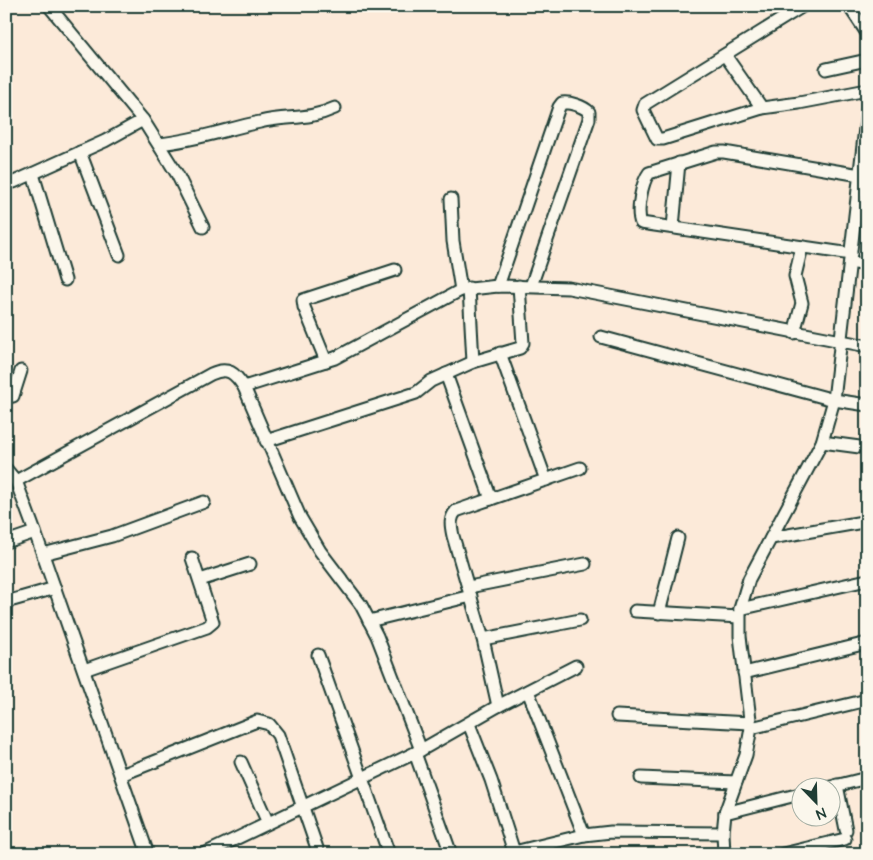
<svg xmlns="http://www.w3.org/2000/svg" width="873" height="860" viewBox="0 0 873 860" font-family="'Architects Daughter',sans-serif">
  <rect width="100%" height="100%" fill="#fcead9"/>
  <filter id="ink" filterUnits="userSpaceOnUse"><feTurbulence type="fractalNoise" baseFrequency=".02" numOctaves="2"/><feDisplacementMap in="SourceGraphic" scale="10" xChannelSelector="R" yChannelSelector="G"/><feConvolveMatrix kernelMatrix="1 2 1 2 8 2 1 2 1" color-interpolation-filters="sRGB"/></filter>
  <g filter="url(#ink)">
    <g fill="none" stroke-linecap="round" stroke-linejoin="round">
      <g stroke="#1f3d34" stroke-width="15">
        <g id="minor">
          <path d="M 49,6 L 143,120"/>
          <path d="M 803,6 L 645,104 L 643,110 L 657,139 L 663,139 L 762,108 L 799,103 L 867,90"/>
          <path d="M 849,6 L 867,33"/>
          <path d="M 725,55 L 762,108"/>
          <path d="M 826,69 L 867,60"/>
          <path d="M 159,144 C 194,141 227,129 260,122 C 288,115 307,121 335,108"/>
          <path d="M 80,152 L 119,255"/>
          <path d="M 33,174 L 65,280"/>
          <path d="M 14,182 L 105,141 L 143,120 L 177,174 L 203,227"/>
          <path d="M 451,199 L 453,241 L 461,290"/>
          <path d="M 673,227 L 679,163"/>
          <path d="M 851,254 L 641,223 C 636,211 642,182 649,173 L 716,152 L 724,152 L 860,175"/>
          <path d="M 850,262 L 867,265"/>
          <path d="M 498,286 L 559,107 L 562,103 C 570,102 583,106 589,112 L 589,119 L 531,286"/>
          <path d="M 469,288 L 473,362"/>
          <path d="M 794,333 L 802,303 L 795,276 L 802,247"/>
          <path d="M 601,337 L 834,400 L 867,405"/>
          <path d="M 500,353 L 546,480"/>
          <path d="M 326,361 L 304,307 L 303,300 L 395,270"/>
          <path d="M 446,374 L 491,499"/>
          <path d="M 244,387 L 335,358 L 461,290 L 498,286 L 569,288 L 867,346"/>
          <path d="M 6,397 L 13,396 L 21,371"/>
          <path d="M 266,441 L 416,393 L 431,381 L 473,362 L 520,348 L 523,343 L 519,286"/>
          <path d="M 822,442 L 867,448"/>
          <path d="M 6,469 L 16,481 L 35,532 L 148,854"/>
          <path d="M 16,481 L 211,374 C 228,366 235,373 244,387 L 300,517 L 320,551 L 361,605 L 377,636 L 421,750"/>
          <path d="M 771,538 L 863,522"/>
          <path d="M 6,542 L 35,532"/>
          <path d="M 43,554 L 112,536 L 204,502"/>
          <path d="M 200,580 L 250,564"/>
          <path d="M 469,587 L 585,564"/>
          <path d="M 6,602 L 55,588"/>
          <path d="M 740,609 L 867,580"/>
          <path d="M 635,611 L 739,617"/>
          <path d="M 659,613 L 678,538"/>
          <path d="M 369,621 L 471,596"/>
          <path d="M 483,639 L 580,620"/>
          <path d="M 318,655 L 389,854"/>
          <path d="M 84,670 L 207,627 L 213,622 L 192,558"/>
          <path d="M 744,673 L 867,643"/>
          <path d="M 528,691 L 584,835"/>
          <path d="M 498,706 L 483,639 L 453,536 C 451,526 449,519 456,511 L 580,468"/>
          <path d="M 617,716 L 750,723"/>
          <path d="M 469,724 L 491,780 L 514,852 L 584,835 L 611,832 L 723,833"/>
          <path d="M 751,728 L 867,700"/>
          <path d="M 415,753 L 451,854"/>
          <path d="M 241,762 L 268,823"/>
          <path d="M 121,775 L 257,721 L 269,724 L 278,735 L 319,854"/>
          <path d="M 641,778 L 736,782"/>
          <path d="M 837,785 L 846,830"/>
          <path d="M 827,788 L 867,778"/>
          <path d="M 725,813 L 800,794"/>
          <path d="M 204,854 L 421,750 L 498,706 L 576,666"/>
          <path d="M 724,854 L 723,833 L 725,813 L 746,755 L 751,728 L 740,636 L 740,609 L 749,579 L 822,442 L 834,400 L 867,110"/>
          <path d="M 783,854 L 845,839"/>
        </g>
      </g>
      <use href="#minor" stroke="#fbf7ec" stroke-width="11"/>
    </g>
  </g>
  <rect width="873" height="860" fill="none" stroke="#fbf7ec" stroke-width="25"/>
  <rect x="12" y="12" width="848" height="835" fill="none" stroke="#1f3d34" stroke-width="2" filter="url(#ink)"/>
  <g transform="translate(816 802) rotate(157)"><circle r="24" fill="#fbf7ec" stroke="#a3ada2"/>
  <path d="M0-4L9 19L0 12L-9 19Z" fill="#1f3d34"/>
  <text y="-8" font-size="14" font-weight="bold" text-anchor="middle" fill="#1f3d34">N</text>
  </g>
</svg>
